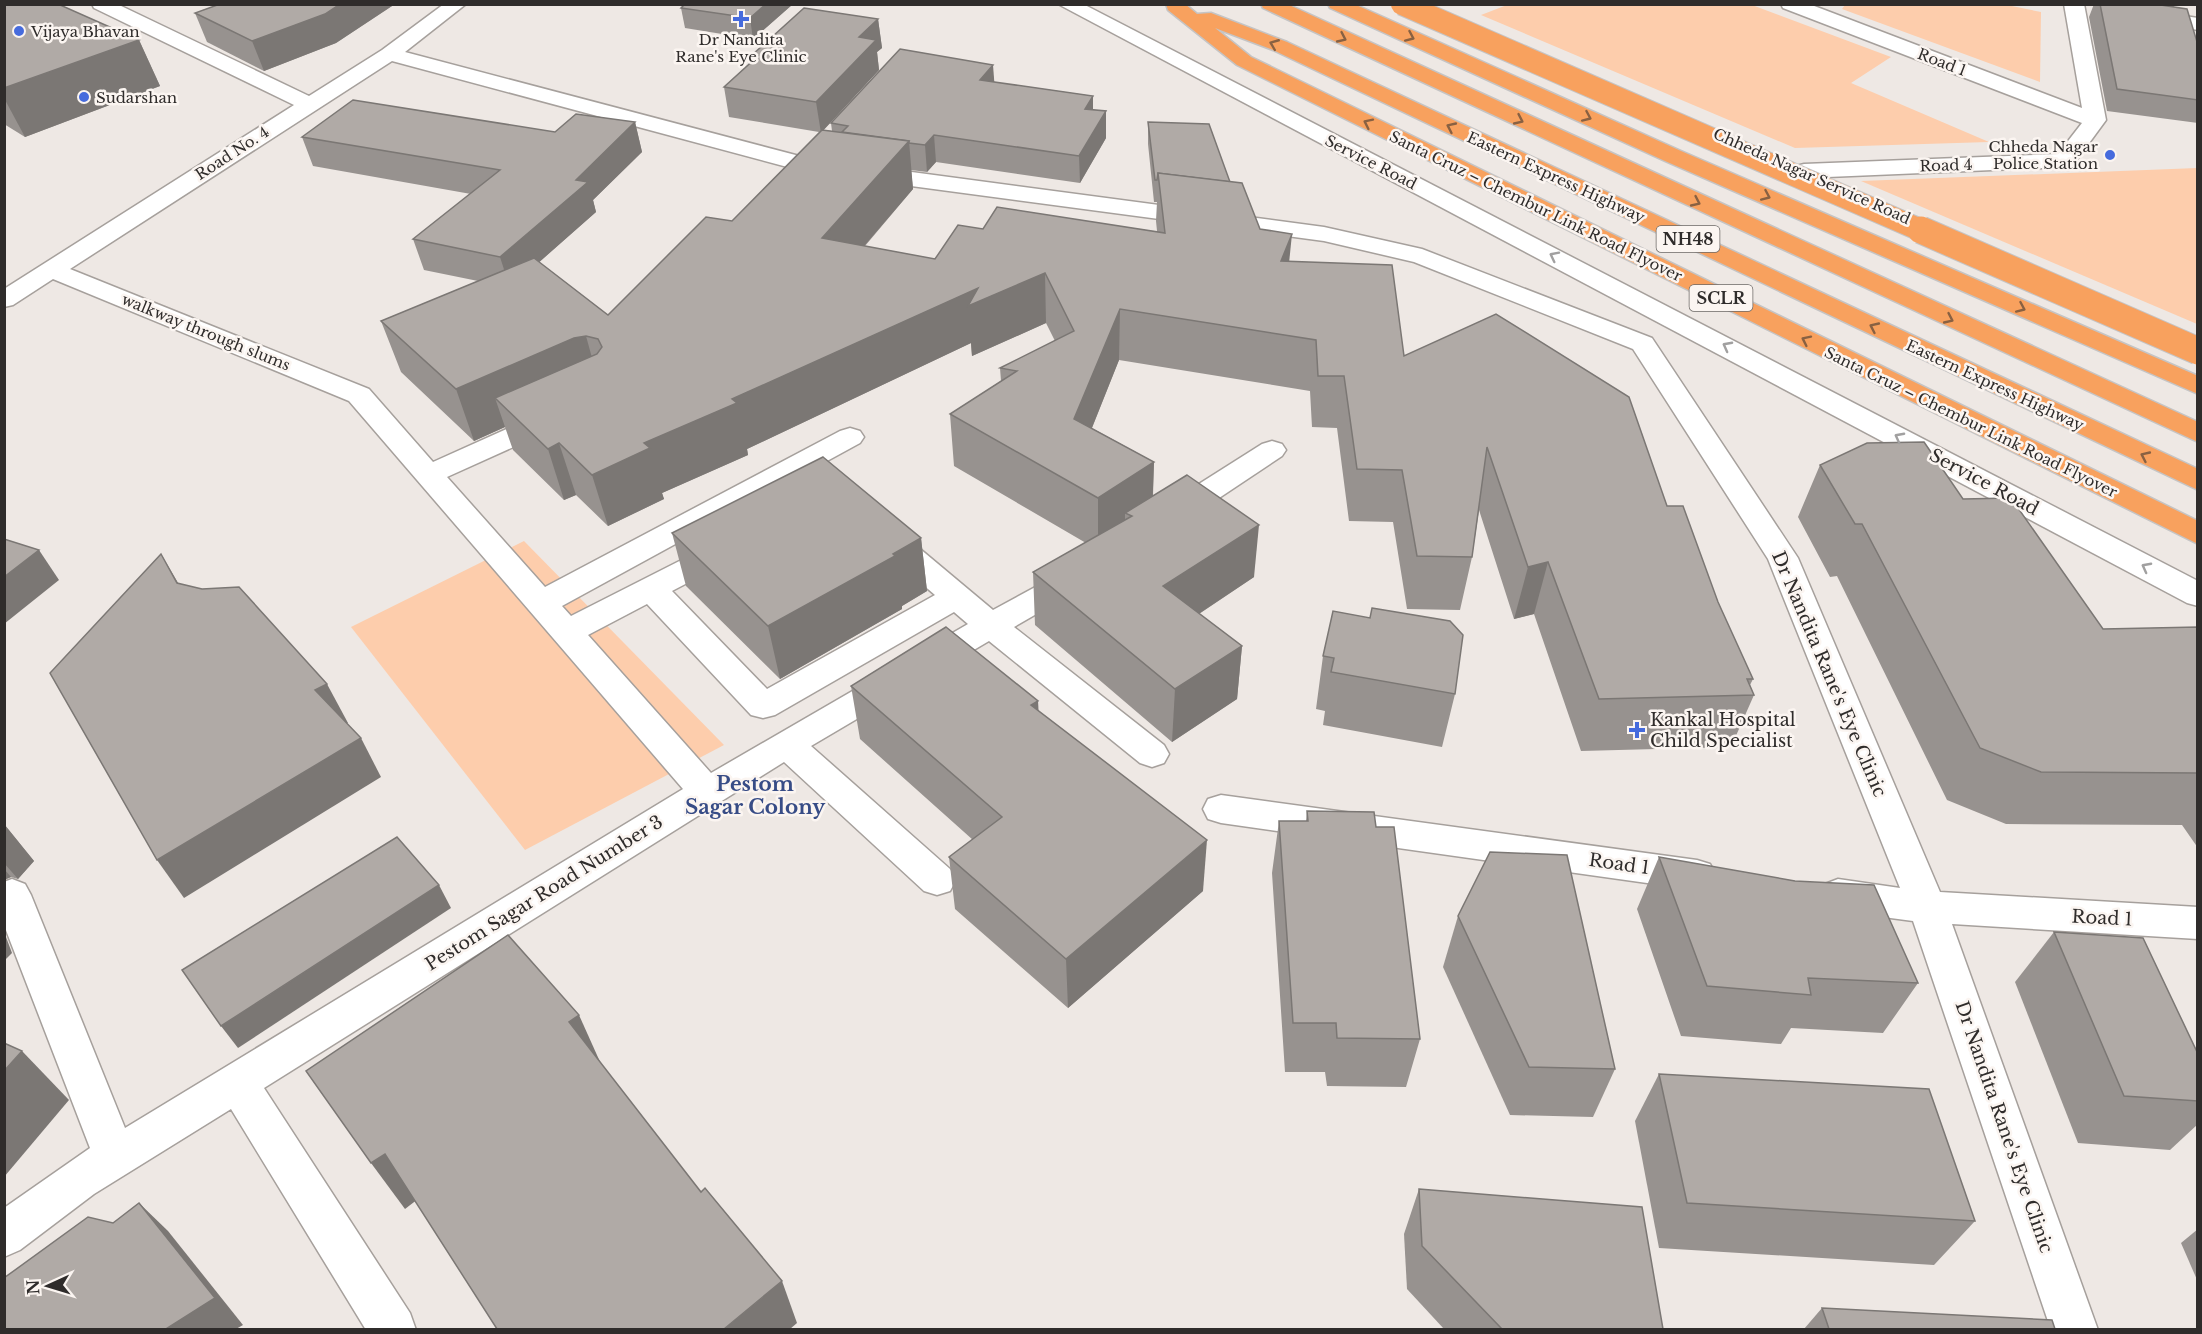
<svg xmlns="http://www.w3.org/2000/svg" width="2202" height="1334" viewBox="0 0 2202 1334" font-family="'Libre Baskerville',serif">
  <rect width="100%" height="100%" fill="#eee8e4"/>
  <g fill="#fdcdac">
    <path d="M 1507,5 L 1752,5 L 1891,57 L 1851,83 L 1989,142 L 1795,148 L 1481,15 Z"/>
    <path d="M 1845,5 L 2002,4 L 2041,12 L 2040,82 L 1842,9 Z"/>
    <path d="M 2197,168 L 2197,324 L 1861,181 Z"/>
    <path d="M 524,541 L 724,745 L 525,850 L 351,627 Z"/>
  </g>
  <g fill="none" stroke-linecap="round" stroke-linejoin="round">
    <g stroke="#a6a09c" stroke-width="3">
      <g id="minor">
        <path d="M 92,4 L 117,4 L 309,96 L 382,50 L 444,4 L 466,4 L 405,52 L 807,158 L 1324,227 L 1422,249 L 1652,338 L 1798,558 L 1940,892 L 2198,907 L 2198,939 L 1952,924 L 2098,1330 L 2051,1330 L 1913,921 L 1838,911 L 1825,906 L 1819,895 L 1825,884 L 1838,879 L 1900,888 L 1768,559 L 1633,349 L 1414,262 L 1324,241 L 806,172 L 392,61 L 70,269 L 369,389 L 433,462 L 540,414 L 550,412 L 560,414 L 564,420 L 560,426 L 447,477 L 545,587 L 840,431 L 850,428 L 860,431 L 864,437 L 860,443 L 562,606 L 571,616 L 711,545 L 722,542 L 733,545 L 737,552 L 733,559 L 672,591 L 767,689 L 935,595 L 879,547 L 875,540 L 879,533 L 890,530 L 901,533 L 993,610 L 1063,572 L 1074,568 L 1085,572 L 1090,579 L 1085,586 L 1014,627 L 1164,745 L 1169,754 L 1164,763 L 1152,767 L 1140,763 L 989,641 L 811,746 L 950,869 L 956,880 L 950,891 L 937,895 L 924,891 L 784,762 L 264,1088 L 410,1313 L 416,1330 L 366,1330 L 231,1109 L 94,1194 L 20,1250 L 4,1257 L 4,1208 L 90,1148 L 4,925 L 4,882 L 12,879 L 25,884 L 31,895 L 125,1128 L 683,789 L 349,401 L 53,279 L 13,305 L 4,307 L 4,289 L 294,105 L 94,8 ZM 647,604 L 751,715 L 763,718 L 775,715 L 954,612 L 968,624 L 711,773 L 588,635 Z"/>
        <path d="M 1058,4 L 1083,4 L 2198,581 L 2198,606 L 2187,603 Z"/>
        <path d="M 1781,4 L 1809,4 L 2082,108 L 2064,4 L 2084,4 L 2106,120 L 2073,165 L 2065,167 L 1804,178 L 1796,176 L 1793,171 L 1796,166 L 1804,164 L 2058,154 L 2082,123 L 1783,8 Z"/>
        <path d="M 2145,10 L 2198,18 L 2198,30 L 2138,20 L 2135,16 Z"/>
        <path d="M 1272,441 L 1282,444 L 1286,450 L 1282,456 L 1183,522 L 1172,525 L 1161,522 L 1157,515 L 1161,508 L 1262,444 Z"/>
        <path d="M 1221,795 L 1697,860 L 1710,864 L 1716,875 L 1710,886 L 1697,890 L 1221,823 L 1208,819 L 1203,809 L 1208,799 Z"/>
      </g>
    </g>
    <g stroke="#c5c4c4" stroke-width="3">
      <g id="highway">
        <path d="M 1166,4 L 1185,4 L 1197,14 L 1211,13 L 1287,42 L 2198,469 L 2198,490 L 1273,50 L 1215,28 L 1251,57 L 2198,521 L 2198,544 L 1237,65 L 1168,10 Z"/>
        <path d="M 1261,4 L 1287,4 L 2198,422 L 2198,442 L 1263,8 Z"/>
        <path d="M 1328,4 L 1354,4 L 1681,151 L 2198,376 L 2198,394 L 1665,161 L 1330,8 Z"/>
      </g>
    </g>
    <use href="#minor" fill="#fff" fill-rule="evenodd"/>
    <use href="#highway" fill="#f8a15e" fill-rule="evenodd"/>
    <g stroke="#c5c4c4" stroke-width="24" stroke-linecap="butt">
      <path id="highway-bridge-far1" d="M 1402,4 L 1925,232"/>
    </g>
    <g stroke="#c5c4c4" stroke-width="29" stroke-linecap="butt">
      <path id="highway-bridge" d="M 1921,230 L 2198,351"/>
    </g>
    <use href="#highway-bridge-far1" stroke="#f8a15e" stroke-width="22"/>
    <use href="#highway-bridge" stroke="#f8a15e" stroke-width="27"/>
  </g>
  <g fill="#97928f">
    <path d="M 4,4 L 139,40 L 160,86 L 25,137 L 4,124 Z"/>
    <path d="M 220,4 L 395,4 L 336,43 L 264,71 L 207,42 L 195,13 Z"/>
    <path d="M 685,4 L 793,4 L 753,39 L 685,28 L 681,8 Z"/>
    <path d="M 2094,4 L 2175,4 L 2174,7 L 2198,45 L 2198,123 L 2107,111 L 2089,17 Z"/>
    <path d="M 878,19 L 882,48 L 877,52 L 879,70 L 823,130 L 832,131 L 831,123 L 994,82 L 1093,96 L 1093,110 L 1106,138 L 1080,183 L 936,162 L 927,172 L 911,170 L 913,189 L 865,246 L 935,259 L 983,229 L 1157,231 L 1156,221 L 1157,202 L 1154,202 L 1148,144 L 1148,122 L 1230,182 L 1260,229 L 1289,262 L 1404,356 L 1667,506 L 1718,602 L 1753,679 L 1750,685 L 1754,695 L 1731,747 L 1581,751 L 1534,614 L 1514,619 L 1479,510 L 1472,557 L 1460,610 L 1407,609 L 1393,522 L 1349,521 L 1337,428 L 1312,427 L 1310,391 L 1119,360 L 1092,428 L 1154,462 L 1153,496 L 1254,577 L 1199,614 L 1242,646 L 1237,699 L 1172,742 L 1035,625 L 1033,572 L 1086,543 L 954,466 L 950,414 L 1001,381 L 1000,368 L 1055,341 L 1046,323 L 972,356 L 971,343 L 747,449 L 748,455 L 662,493 L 664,499 L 608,526 L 576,495 L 564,500 L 513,450 L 505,427 L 474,441 L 401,372 L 381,321 L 478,281 L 424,270 L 413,239 L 471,194 L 313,166 L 302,137 L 555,132 L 635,122 L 642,152 L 593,200 L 596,212 L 539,262 L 608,315 L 732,221 L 819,132 L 729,117 L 724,87 L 753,60 L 752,55 Z"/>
    <path d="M 1820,465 L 1963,499 L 2103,629 L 2198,627 L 2198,848 L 2182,825 L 2006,824 L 1947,800 L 1837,576 L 1830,577 L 1798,517 Z"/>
    <path d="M 672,533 L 921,538 L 927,591 L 902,606 L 902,609 L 780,679 L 686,586 Z"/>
    <path d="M 1333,611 L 1455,694 L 1442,747 L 1323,725 L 1325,711 L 1316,709 L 1323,656 Z"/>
    <path d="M 851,686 L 1039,711 L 1203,891 L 1068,1008 L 955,909 L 949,857 L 973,840 L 860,739 Z"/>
    <path d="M 1307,811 L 1420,1039 L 1406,1087 L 1327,1086 L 1325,1072 L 1285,1072 L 1272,873 L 1279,821 L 1306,821 Z"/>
    <path d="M 4,824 L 34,861 L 18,879 L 11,877 L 4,880 Z"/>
    <path d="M 1659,857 L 1918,983 L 1883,1033 L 1791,1028 L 1781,1044 L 1681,1036 L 1637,909 Z"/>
    <path d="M 1458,916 L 1615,1069 L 1593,1117 L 1510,1115 L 1443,967 Z"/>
    <path d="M 2054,932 L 2198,1054 L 2198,1124 L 2170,1150 L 2078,1143 L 2015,982 Z"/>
    <path d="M 1659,1074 L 1975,1221 L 1934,1265 L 1659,1248 L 1635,1121 Z"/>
    <path d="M 1419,1189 L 1663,1329 L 1444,1329 L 1407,1289 L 1404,1234 Z"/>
    <path d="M 2198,1229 L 2198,1282 L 2181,1243 Z"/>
    <path d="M 1822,1308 L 2055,1329 L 1804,1329 Z"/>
  </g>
  <g fill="#7b7774">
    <path d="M 340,4 L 395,4 L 336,43 L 264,71 L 252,41 Z"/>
    <path d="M 766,4 L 793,4 L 753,39 L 750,18 Z"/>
    <path d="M 878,19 L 882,48 L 877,52 L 879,70 L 821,133 L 816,102 L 859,37 Z"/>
    <path d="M 139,40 L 160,86 L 25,137 L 4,98 L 4,88 Z"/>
    <path d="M 993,65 L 995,91 L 980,80 Z"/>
    <path d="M 1093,96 L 1093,122 L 1085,109 Z"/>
    <path d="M 1106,111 L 1106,138 L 1080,183 L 1079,156 Z"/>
    <path d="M 635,122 L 642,152 L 593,200 L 596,212 L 510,288 L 500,257 L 576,180 Z"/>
    <path d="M 934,135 L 936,162 L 927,172 L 925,145 Z"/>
    <path d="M 909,141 L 913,189 L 829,287 L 822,238 Z"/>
    <path d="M 1292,234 L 1287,283 L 1281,261 Z"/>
    <path d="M 1045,273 L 1046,323 L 972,356 L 971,343 L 747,449 L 748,455 L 662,493 L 664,499 L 608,526 L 592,475 L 644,443 L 732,399 L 978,288 Z"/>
    <path d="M 1120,309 L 1119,360 L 1075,470 L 1074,419 Z"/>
    <path d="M 586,336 L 600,387 L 495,398 L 505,427 L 474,441 L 456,389 L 574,338 Z"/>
    <path d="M 559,443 L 576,495 L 564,500 L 548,449 Z"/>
    <path d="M 1154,462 L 1152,514 L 1125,513 L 1125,532 L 1098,550 L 1098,498 Z"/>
    <path d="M 1259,525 L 1254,577 L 1161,639 L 1163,586 Z"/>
    <path d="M 921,538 L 927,591 L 902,606 L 902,609 L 780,679 L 768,626 Z"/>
    <path d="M 39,550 L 59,580 L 4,624 L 4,577 Z"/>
    <path d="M 161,554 L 184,593 L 177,583 Z"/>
    <path d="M 1548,562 L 1534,614 L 1514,619 L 1528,567 Z"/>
    <path d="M 1242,646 L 1237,699 L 1172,742 L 1175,689 Z"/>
    <path d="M 327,684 L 348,723 L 336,729 L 315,690 Z"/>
    <path d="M 1038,701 L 1041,753 L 1031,705 Z"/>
    <path d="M 361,738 L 381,777 L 184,898 L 157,860 Z"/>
    <path d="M 4,824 L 34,861 L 18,879 L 4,863 Z"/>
    <path d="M 1207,840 L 1203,891 L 1068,1008 L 1066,959 Z"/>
    <path d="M 4,869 L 11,877 L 4,880 Z"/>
    <path d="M 439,885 L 451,908 L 238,1048 L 221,1026 Z"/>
    <path d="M 4,935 L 6,937 L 12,953 L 4,961 Z"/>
    <path d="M 579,1015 L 601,1064 L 569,1022 Z"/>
    <path d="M 22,1051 L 69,1100 L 4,1177 L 4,1071 Z"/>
    <path d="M 385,1154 L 418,1199 L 405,1209 L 371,1163 Z"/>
    <path d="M 139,1203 L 168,1231 L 243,1325 L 236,1329 L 166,1329 Z"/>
    <path d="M 782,1281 L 797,1323 L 790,1329 L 724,1329 Z"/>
  </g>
  <g fill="#b0aaa6" stroke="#7b7774" stroke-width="1.5">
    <path d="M 4,4 L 58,4 L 139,40 L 4,88 Z"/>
    <path d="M 220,4 L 340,4 L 325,14 L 252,41 L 195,13 Z"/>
    <path d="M 685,4 L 766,4 L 750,18 L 681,8 Z"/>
    <path d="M 2100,4 L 2154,4 L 2187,9 L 2198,45 L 2198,100 L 2117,89 Z"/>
    <path d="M 804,8 L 878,19 L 859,37 L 876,40 L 816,102 L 724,87 L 758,56 L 752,55 Z"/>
    <path d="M 900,49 L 993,65 L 980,80 L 1093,96 L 1085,109 L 1106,111 L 1079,156 L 934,135 L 925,145 L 909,143 L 909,141 L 842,132 L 848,126 L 831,123 Z"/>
    <path d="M 353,100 L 555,132 L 576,114 L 635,122 L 576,180 L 588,182 L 500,257 L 413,239 L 500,170 L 302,137 Z"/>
    <path d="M 1148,122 L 1209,124 L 1230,182 L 1158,173 L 1157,180 L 1155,180 Z"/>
    <path d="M 822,130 L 909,141 L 822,238 L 935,259 L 958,225 L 983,229 L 997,207 L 1165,233 L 1158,173 L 1242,183 L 1260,229 L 1292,234 L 1281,261 L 1392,265 L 1404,356 L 1496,314 L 1629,397 L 1667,506 L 1683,506 L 1718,602 L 1753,679 L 1747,679 L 1754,695 L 1599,699 L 1548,562 L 1528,567 L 1487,447 L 1472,557 L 1417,556 L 1402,470 L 1357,469 L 1344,376 L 1318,376 L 1316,340 L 1120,309 L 1074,419 L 1154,462 L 1098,498 L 950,414 L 1017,371 L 1000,368 L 1074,331 L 1045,273 L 968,306 L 978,288 L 732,399 L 737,403 L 644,443 L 650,448 L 592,475 L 559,443 L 548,449 L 495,398 L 597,354 L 602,347 L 598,339 L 586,336 L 574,338 L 456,389 L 381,321 L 534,258 L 608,315 L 706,217 L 732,221 Z"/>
    <path d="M 1924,442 L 1963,499 L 2011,498 L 2103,629 L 2198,627 L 2198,773 L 2041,772 L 1980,748 L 1862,524 L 1855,524 L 1820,465 L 1867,443 Z"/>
    <path d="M 823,457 L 921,538 L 893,554 L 895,556 L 768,626 L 672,533 Z"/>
    <path d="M 1187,475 L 1259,525 L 1163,586 L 1242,646 L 1175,689 L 1033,572 L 1132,516 L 1125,513 Z"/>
    <path d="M 4,539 L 39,550 L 4,577 Z"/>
    <path d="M 161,554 L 177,583 L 202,589 L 239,587 L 327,684 L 315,690 L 361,738 L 157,860 L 50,673 Z"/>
    <path d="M 1372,608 L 1450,621 L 1463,635 L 1455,694 L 1331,672 L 1334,658 L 1323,656 L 1333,611 L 1370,618 Z"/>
    <path d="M 946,627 L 1038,701 L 1031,705 L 1207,840 L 1066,959 L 949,857 L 1002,817 L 851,686 Z"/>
    <path d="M 1307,811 L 1374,812 L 1376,827 L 1394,827 L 1420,1039 L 1337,1038 L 1336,1023 L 1293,1023 L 1279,821 L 1308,821 Z"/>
    <path d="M 397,837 L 439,885 L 221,1026 L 182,970 Z"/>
    <path d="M 1490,852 L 1567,855 L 1615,1069 L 1529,1067 L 1458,916 Z"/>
    <path d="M 1659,857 L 1795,881 L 1874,885 L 1918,983 L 1808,978 L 1811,995 L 1707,986 Z"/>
    <path d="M 2054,932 L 2143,938 L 2198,1054 L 2198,1101 L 2124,1096 Z"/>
    <path d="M 508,935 L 579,1015 L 569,1022 L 701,1192 L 705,1188 L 782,1281 L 724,1329 L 497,1329 L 385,1154 L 371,1163 L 306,1071 Z"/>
    <path d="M 4,1043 L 22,1051 L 4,1071 Z"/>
    <path d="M 1659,1074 L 1929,1089 L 1975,1221 L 1687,1203 Z"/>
    <path d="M 1419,1189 L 1642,1207 L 1663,1329 L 1502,1329 L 1422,1246 Z"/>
    <path d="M 139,1203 L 215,1298 L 166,1329 L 4,1329 L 4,1278 L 88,1217 L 113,1223 Z"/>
    <path d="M 1822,1308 L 2052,1320 L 2055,1329 L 1829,1329 Z"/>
  </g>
  <defs><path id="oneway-chevron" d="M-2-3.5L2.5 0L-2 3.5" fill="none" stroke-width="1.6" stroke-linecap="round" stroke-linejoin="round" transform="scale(1.5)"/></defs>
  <g stroke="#896142">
    <use href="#oneway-chevron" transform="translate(1410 37) rotate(24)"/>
    <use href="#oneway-chevron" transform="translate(1342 38) rotate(25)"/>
    <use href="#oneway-chevron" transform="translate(1274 44) rotate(-158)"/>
    <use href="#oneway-chevron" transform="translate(1587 117) rotate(24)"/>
    <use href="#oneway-chevron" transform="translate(1519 120) rotate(25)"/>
    <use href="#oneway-chevron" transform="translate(1368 123) rotate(-154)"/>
    <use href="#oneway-chevron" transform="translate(1451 127) rotate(-155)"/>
    <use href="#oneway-chevron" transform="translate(1766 196) rotate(24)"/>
    <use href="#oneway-chevron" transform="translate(1696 202) rotate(25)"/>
    <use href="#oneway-chevron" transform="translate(2021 308) rotate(24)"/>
    <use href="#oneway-chevron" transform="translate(1949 319) rotate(25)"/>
    <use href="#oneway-chevron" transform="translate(1874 327) rotate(-155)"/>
    <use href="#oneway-chevron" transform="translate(1806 340) rotate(-154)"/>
    <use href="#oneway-chevron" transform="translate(2145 456) rotate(-155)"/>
  </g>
  <g stroke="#a1a0a0">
    <use href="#oneway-chevron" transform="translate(1554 256) rotate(-153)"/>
    <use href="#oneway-chevron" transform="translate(1727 346) rotate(-152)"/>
    <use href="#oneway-chevron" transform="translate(1899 437) rotate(-152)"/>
    <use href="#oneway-chevron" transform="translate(2146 567) rotate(-152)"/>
  </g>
  <g fill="#466bdd" stroke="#fbf5f1" stroke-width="2">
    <path d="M738 10h6v6h6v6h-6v6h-6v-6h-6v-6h6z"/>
    <circle cx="19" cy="31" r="6"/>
    <circle cx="84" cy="97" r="6"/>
    <circle cx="2110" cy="155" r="6"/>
    <path d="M1634 721h6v6h6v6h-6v6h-6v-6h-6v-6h6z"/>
  </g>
  <g text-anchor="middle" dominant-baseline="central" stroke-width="5" stroke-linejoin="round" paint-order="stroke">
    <g font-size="15" fill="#2f2c2b" stroke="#fbf5f1" text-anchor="start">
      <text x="31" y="31">Vijaya Bhavan</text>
      <text x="741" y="39" text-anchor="middle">Dr Nandita<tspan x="741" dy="17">Rane's Eye Clinic</tspan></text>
      <text x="96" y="97">Sudarshan</text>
      <text x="2098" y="146" text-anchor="end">Chheda Nagar<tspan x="2098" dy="17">Police Station</tspan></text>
    </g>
    <g font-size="15" fill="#2f2c2b" stroke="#fbf5f1">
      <text transform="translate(1942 62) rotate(21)">Road 1</text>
      <text transform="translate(232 153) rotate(-33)">Road No. 4</text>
      <text transform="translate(1371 162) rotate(27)">Service Road</text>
      <text transform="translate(1946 165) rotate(-2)">Road 4</text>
      <text transform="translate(1812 176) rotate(24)">Chheda Nagar Service Road</text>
      <text transform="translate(1556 177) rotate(25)">Eastern Express Highway</text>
      <text transform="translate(1536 206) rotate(26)">Santa Cruz – Chembur Link Road Flyover</text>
      <text transform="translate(206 332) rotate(22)">walkway through slums</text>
      <text transform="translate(1995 385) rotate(25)">Eastern Express Highway</text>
      <text transform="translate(1971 422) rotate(26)">Santa Cruz – Chembur Link Road Flyover</text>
    </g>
    <g fill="#fbf5f1" stroke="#6c6866" stroke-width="1.5">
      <rect x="1656.5" y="226" width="63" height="26" rx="4.5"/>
      <rect x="1689.5" y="285" width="63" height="26" rx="4.5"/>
    </g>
    <g font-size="16" font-weight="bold" fill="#2f2c2b">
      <text x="1688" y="239">NH48</text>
      <text x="1721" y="298">SCLR</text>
    </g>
    <g font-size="18" fill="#2f2c2b" stroke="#fbf5f1">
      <text transform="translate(1984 482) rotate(28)">Service Road</text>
      <text transform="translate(1829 674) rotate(67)">Dr Nandita Rane's Eye Clinic</text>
      <text transform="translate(1619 864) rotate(8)">Road 1</text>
      <text transform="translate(544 893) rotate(-32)">Pestom Sagar Road Number 3</text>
      <text transform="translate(2102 918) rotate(3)">Road 1</text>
      <text transform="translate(2004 1127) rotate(71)">Dr Nandita Rane's Eye Clinic</text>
    </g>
    <g font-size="18" fill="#2f2c2b" stroke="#fbf5f1" text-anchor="start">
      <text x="1650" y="720">Kankal Hospital<tspan x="1650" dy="21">Child Specialist</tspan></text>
    </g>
    <g font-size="20" font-weight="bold" fill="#374c86" stroke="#fbf5f1">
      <text x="755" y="784">Pestom<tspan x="755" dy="23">Sagar Colony</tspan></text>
    </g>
  </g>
  <rect width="2202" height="1334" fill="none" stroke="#2f2c2b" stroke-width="12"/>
  <g transform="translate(48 1286) rotate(266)" stroke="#fbf5f1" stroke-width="4.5" paint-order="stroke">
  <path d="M0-4.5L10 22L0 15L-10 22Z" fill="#2f2c2b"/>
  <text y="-9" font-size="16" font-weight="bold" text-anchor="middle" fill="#2f2c2b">N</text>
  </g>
</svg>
